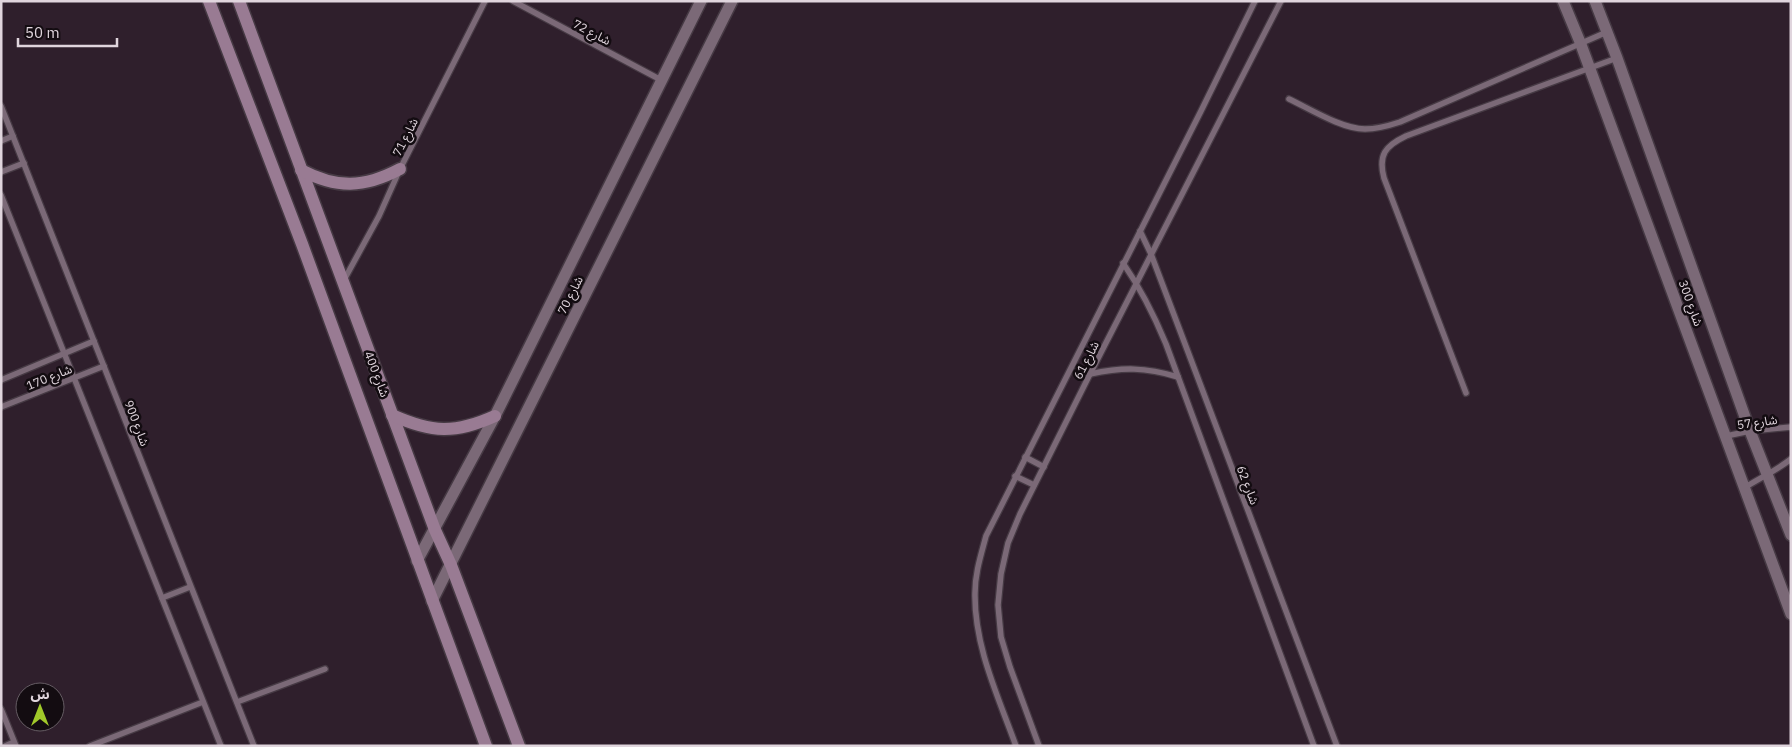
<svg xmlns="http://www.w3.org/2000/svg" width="1792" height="747" viewBox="0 0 1792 747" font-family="'IBM Plex Sans','Noto Sans Arabic',sans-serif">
  <rect width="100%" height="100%" fill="#2f1f2c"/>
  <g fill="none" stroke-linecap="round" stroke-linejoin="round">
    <g stroke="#463a44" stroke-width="8">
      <g id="lane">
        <path d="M 513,1 L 661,80"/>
        <path d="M 1289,99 C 1310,109 1342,129 1365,129 C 1378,129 1388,126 1400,122 L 1607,32"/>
        <path d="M 1,106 L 254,746"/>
        <path d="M 1,141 L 13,136"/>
        <path d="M 1,172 L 24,163"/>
        <path d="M 1,195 L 221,746"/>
        <path d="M 1140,231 L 1151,254 L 1337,746"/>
        <path d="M 1123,263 C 1141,289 1154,315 1166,344 L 1314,746"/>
        <path d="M 344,280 L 379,216 L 400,169 L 485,1"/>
        <path d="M 1090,374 C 1123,367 1145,367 1178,377"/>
        <path d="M 1,380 L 94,341"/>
        <path d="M 1466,393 L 1384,178 C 1378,155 1385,146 1406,136 L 1617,58"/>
        <path d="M 1,407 L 104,366"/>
        <path d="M 1726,436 L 1750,431 L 1791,427"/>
        <path d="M 1025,457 L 1044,467"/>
        <path d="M 1015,476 L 1034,485"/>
        <path d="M 1744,488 C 1760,478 1777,470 1791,459"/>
        <path d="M 162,598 L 190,587"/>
        <path d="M 237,702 L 325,669"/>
        <path d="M 1,709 L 16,746"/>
        <path d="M 5,746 L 14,742"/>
        <path d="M 90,746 L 203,702"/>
        <path d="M 1016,746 C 998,696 974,646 975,593 C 975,573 981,555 986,536 L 1201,111 L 1255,1"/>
        <path d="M 1039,746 L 1010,667 L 1001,637 L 998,605 L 1001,574 L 1008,543 L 1020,514 L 1090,374 L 1281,1"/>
      </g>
    </g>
    <g stroke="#463a44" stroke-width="14">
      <g id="street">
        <path d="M 1563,1 L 1580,42 L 1791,614"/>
        <path d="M 1595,1 L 1617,58 L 1750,431 L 1791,535"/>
        <path d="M 417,561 L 495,416 L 701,1"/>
        <path d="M 432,601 L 732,1"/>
      </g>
    </g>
    <g stroke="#463a44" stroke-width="15">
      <g id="secondary">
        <path d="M 209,1 L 302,244 L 486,746"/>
        <path d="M 239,1 L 435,530 L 451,565 L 519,746"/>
        <path d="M 301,170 C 337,189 364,188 400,169"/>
        <path d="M 392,415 C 432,433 455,434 495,416"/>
      </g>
    </g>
    <use href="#lane" stroke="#7b6977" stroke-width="5.5"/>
    <use href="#street" stroke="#7b6977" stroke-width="11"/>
    <use href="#secondary" stroke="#997b93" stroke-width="12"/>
  </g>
  <g text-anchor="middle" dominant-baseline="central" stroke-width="5" stroke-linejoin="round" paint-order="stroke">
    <g font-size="12" fill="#e0d5dd" stroke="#130c11">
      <text transform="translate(592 32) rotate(28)">شارع 72</text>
      <text transform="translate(405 137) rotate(-63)">شارع 71</text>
      <text transform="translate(570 295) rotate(-63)">شارع 70</text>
      <text transform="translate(1691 303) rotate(70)">شارع 300</text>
      <text transform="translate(1086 360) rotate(-63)">شارع 61</text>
      <text transform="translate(377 374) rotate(69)">شارع 400</text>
      <text transform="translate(49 377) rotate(-22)">شارع 170</text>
      <text transform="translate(1757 422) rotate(-8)">شارع 57</text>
      <text transform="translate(137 423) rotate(69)">شارع 900</text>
      <text transform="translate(1248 485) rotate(69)">شارع 62</text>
    </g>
  </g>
  <rect width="1792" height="747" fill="none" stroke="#e0d5dd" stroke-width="5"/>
  <g transform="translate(40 707)"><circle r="24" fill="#130c11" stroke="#655c63"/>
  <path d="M0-4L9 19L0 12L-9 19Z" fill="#a1c92a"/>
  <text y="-8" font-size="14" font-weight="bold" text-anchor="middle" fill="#e0d5dd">ش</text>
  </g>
  <path d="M18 38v8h99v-8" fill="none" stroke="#e0d5dd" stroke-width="2.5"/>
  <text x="25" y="38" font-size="15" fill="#e0d5dd" stroke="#130c11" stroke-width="4" paint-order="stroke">50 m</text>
</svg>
